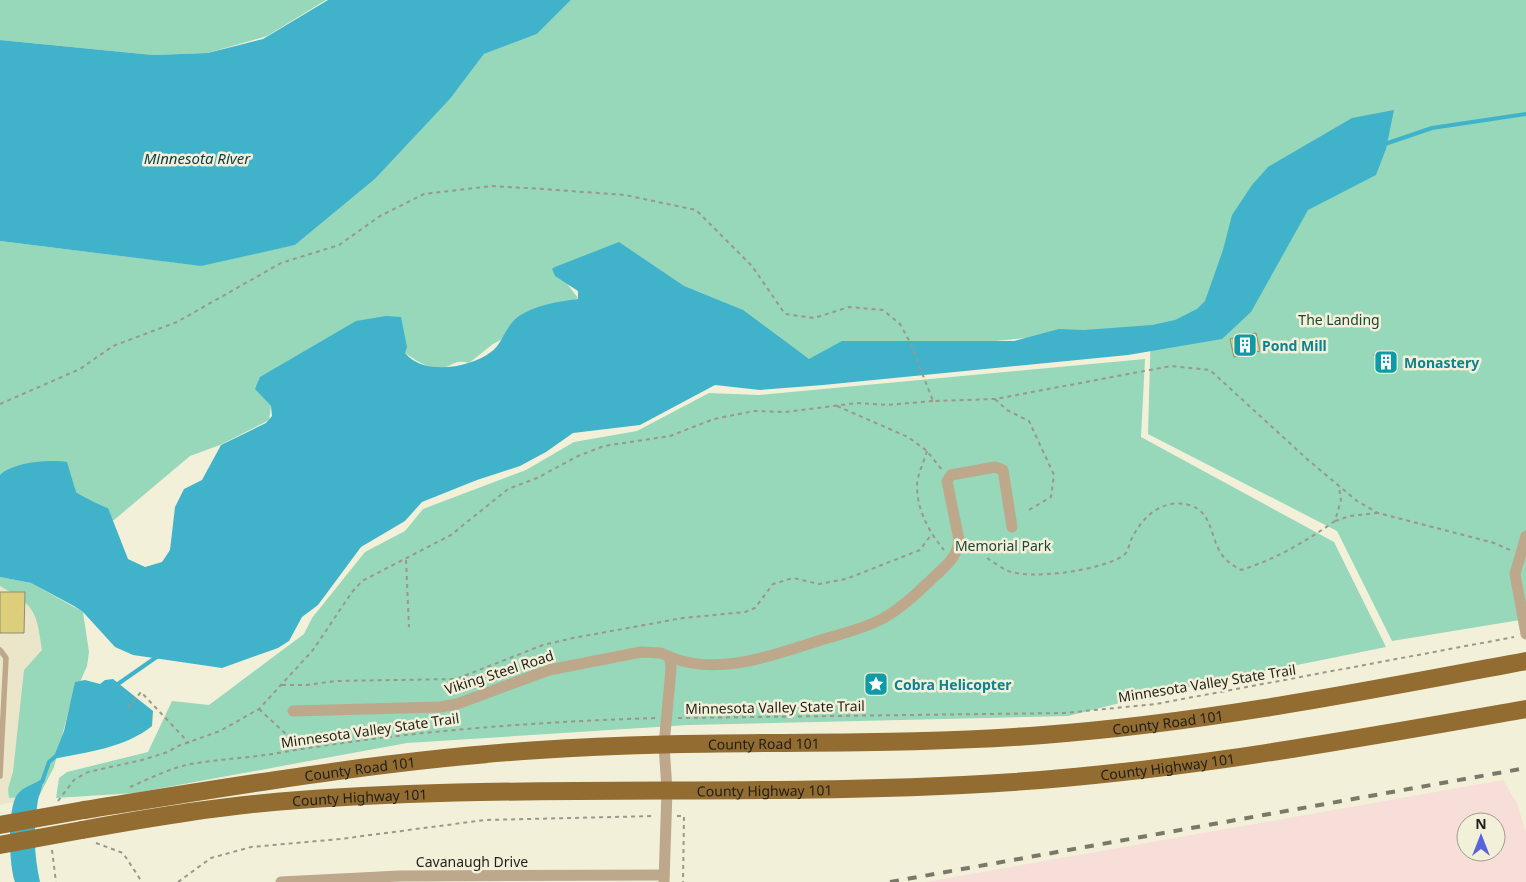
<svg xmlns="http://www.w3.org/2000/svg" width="1526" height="882" viewBox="0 0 1526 882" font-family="'Noto Sans',sans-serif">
  <rect width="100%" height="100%" fill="#f3f0da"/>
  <path fill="#ebe6c9" d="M 0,578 L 74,606 L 70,705 L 39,796 L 0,805 Z"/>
  <path fill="#f8ded9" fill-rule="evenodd" d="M 1503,780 L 1517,803 L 1526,832 L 1526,882 L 926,882 ZM 1466,822 L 1496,822 L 1496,852 L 1466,852 Z"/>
  <g fill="#97d7ba">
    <path d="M 0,0 L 326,0 L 267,36 L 208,53 L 153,55 L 0,40 Z"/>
    <path d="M 571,0 L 1526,0 L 1526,619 L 1392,641 L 1337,531 L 1148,434 L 1151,326 L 809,359 L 699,293 L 562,277 L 578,298 L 493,344 L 469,363 C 454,359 455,365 442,368 C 430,370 415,360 405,353 L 262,396 L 271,406 L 269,420 L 220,445 L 190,456 L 114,520 L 0,525 L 0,241 L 195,265 L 295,245 L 375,179 L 450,99 L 484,54 L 537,34 Z"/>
    <path d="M 1145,359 L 1141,437 L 1334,542 L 1386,647 L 1164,692 L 1068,716 L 688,725 L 407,743 L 135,793 L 56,798 L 59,778 L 67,772 L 148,752 L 172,701 L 209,705 L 304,634 L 312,618 L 365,552 L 405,531 L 423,509 L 526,470 L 574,442 L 637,431 L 709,393 L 759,395 Z"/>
    <path d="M 0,577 L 31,583 L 83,612 L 89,652 L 87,666 L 70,705 L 54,767 L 39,796 L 9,798 L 8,789 L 13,772 L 24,670 L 42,650 C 36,610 36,607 0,586 Z"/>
  </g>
  <g fill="#40b3cb">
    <path d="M 328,0 L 571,0 L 537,34 L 484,54 L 450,99 L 375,179 L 295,245 L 201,266 L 0,241 L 0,40 L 153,55 L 208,53 L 263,39 Z"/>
    <path d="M 1394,110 L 1386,149 L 1376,175 L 1308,210 L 1251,312 L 1222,339 L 1128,355 L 823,385 L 760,390 L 715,385 L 640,425 L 573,433 L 546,452 L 520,466 L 477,480 L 422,502 L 405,521 L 361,547 L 318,605 L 302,617 L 289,641 L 278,648 L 222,668 L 133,655 L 115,647 L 83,612 L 74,606 L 31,583 L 0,577 L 0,475 C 13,462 49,459 67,462 L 76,492 C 77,494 106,508 108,508 L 128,559 L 145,567 L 162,562 L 170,550 L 175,507 L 184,489 L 202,480 L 221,445 L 266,423 L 272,416 L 271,406 L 255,389 L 260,377 L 356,321 L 386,316 L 401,317 L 407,347 L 405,353 C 423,376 470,368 491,352 C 503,343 505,326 519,316 C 538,304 557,302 578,299 L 578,291 L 555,276 L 552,269 L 555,267 L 619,242 L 684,286 L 743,310 L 809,359 L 842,341 L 1014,341 L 1059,329 L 1084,330 L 1152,325 L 1175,320 L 1197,309 L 1205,301 L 1223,250 L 1232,215 L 1252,185 L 1268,167 L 1352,118 Z"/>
    <path d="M 113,679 L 153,711 L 152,726 C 125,748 87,752 53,759 L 64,731 L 75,682 L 85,680 L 100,684 L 105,680 Z"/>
    <path d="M 43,778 C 43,786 40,792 38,800 C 33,828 34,855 40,882 L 15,882 C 9,866 7,809 17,795 C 23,786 36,784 43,778 Z"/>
  </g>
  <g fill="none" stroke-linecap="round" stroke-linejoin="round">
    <g stroke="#40b3cb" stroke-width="4">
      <path d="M 1382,145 L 1432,128 L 1526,114"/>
      <path d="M 115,686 L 158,656"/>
      <path d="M 42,782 L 49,762 L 56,756"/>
    </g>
  </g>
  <g fill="#dcce7a" stroke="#8f8c78">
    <path d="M 1256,333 L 1260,351 L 1234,357 L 1230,339 Z"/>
    <path d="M 1396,352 L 1397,369 L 1376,369 L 1374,354 Z"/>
    <path d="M 0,592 L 25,592 L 24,633 L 0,633 Z"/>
  </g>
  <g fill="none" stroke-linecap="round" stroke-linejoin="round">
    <g stroke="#9b9888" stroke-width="2" stroke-dasharray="4 4" stroke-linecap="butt">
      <path d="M 995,399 L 1007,410 L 1029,421 L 1054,475 L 1051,497 L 1027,511"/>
      <path d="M 0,404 L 80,369 L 113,346 L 177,322 L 281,263 L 339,245 L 380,216 L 424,194 L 492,186 L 543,189 L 625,195 L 696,210 L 752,266 L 785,314 L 814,318 L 849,307 L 883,310 L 900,324 L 910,342 L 933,401 L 995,399 L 1171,366 L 1210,370 L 1307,459 L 1357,501 L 1378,513 L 1494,543 L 1510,550"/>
      <path d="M 837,406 L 908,437 L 927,451 L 942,470"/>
      <path d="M 927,451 C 924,462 917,475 917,486 C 917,510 929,532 944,550"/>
      <path d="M 1335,521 L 1350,516 L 1377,513"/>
      <path d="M 987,558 C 993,562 1000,567 1006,570 C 1029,581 1104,570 1124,555 C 1129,551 1129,543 1132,538 C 1143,516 1163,498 1189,505 C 1211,511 1210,533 1219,550 C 1224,560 1232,565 1241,570 C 1276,559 1305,542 1335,521 L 1341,500 L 1339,487"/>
      <path d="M 406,560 L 409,627"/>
      <path d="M 282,685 L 307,685 L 335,681 L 456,679 L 543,645 L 573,638 L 683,618 L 745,612 L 755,608 L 773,584 L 793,578 L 819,584 L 846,579 L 920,550 L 931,535"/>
      <path d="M 128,708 L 141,692 L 189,743"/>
      <path d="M 259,709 L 301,748"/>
      <path d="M 678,718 L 1064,713 L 1156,704 L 1514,637"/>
      <path d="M 130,787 C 151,778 174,766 197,763 C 222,759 247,758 272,754 C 399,732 527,722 656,718"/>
      <path d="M 58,801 L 74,780 L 88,772 L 142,760 L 168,752 L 178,746 L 220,731 L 259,709 L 313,650 L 352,592 L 362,581 L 451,535 L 508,489 L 537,478 L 578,456 L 604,446 L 670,436 L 714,419 L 754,411 L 785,412 L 857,403 L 887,405 L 933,401"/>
      <path d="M 677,816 L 684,816 L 683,882"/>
      <path d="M 96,843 L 123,853 L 142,882"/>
      <path d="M 52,850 L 56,882"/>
      <path d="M 178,882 L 211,858 L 251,847 L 340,839 L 485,820 L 655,816"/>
    </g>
    <path stroke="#bea88b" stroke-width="5.5" d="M 0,650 L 6,658 L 0,776"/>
    <g stroke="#bea88b" stroke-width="11">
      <path d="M 1526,536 L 1515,574 L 1526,634"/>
      <path d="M 670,657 C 720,677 776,654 824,639 C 844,633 863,629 882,619 C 902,608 918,592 935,576 C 946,566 958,556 959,540 L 947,481 L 951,475 L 995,467 L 1003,470 L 1012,527"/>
      <path d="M 293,711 L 440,707 L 457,704 L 549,670 L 641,652 L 661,653 L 670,657 L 671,669 L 664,745 L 667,790 L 664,882"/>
      <path d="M 281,882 L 399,876 L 664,875"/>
    </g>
    <g stroke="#926c31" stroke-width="18">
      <path id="s1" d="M 84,810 C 235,786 386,760 539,750 C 707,738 875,748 1043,735 C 1205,723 1366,691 1526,661"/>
      <path id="s2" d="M 82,830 C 154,817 226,805 299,800 C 520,784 741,796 963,785 C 1153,776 1339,742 1526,709"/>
    </g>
    <path stroke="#7b786a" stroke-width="4" stroke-dasharray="9 9" stroke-linecap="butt" d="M 890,882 L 1526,768"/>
    <g stroke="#926c31" stroke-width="18">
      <path d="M 0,825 L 84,810"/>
      <path d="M 0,845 L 82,830"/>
    </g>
  </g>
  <defs>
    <g id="building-square" transform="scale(1.25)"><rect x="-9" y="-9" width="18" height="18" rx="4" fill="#0f9aa8" stroke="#f3f0da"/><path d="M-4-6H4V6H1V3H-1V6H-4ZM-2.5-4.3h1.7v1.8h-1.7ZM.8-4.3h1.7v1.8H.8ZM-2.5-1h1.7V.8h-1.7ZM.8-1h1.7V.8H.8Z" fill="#fff"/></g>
    <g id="sight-square" transform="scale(1.25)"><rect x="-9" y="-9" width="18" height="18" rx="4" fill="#0f9aa8" stroke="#f3f0da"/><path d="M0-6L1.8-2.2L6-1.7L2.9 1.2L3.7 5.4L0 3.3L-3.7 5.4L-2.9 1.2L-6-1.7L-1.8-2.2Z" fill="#fff"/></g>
  </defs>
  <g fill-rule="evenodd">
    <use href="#building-square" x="1245" y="345"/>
    <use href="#building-square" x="1386" y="362"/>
    <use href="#sight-square" x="876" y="684"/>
  </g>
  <g text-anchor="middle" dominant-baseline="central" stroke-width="5" stroke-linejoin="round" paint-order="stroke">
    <g font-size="14" fill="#1d4535" stroke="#f3f0da">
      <text x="1339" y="319">The Landing</text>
      <text x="1003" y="545">Memorial Park</text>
    </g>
    <g font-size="14" font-weight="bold" fill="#0d838f" stroke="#f3f0da" text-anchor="start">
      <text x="1262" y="345">Pond Mill</text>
      <text x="1404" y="362">Monastery</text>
      <text x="894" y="684">Cobra Helicopter</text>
    </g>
    <g font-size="14" fill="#211f17" stroke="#f3f0da">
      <text transform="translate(499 672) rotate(-18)">Viking Steel Road</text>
      <text transform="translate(1207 683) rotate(-9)">Minnesota Valley State Trail</text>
      <text transform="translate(775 707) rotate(-1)">Minnesota Valley State Trail</text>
      <text stroke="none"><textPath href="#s1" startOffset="1089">County Road 101</textPath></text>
      <text transform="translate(370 730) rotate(-8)">Minnesota Valley State Trail</text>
      <text stroke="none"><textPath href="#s1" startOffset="684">County Road 101</textPath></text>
      <text stroke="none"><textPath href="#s2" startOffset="1089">County Highway 101</textPath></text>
      <text stroke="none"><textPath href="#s1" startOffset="279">County Road 101</textPath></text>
      <text stroke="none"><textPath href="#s2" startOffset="685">County Highway 101</textPath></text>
      <text stroke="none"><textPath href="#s2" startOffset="280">County Highway 101</textPath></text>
      <text x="472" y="861">Cavanaugh Drive</text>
    </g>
    <g font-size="15" font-style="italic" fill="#083d48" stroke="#f3f0da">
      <text x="197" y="158">Minnesota River</text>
    </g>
  </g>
  <g transform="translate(1481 837)"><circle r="24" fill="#f3f0da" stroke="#9f9c8c"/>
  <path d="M0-4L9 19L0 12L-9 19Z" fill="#5764da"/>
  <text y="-8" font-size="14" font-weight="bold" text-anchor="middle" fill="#211f17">N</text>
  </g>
</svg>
